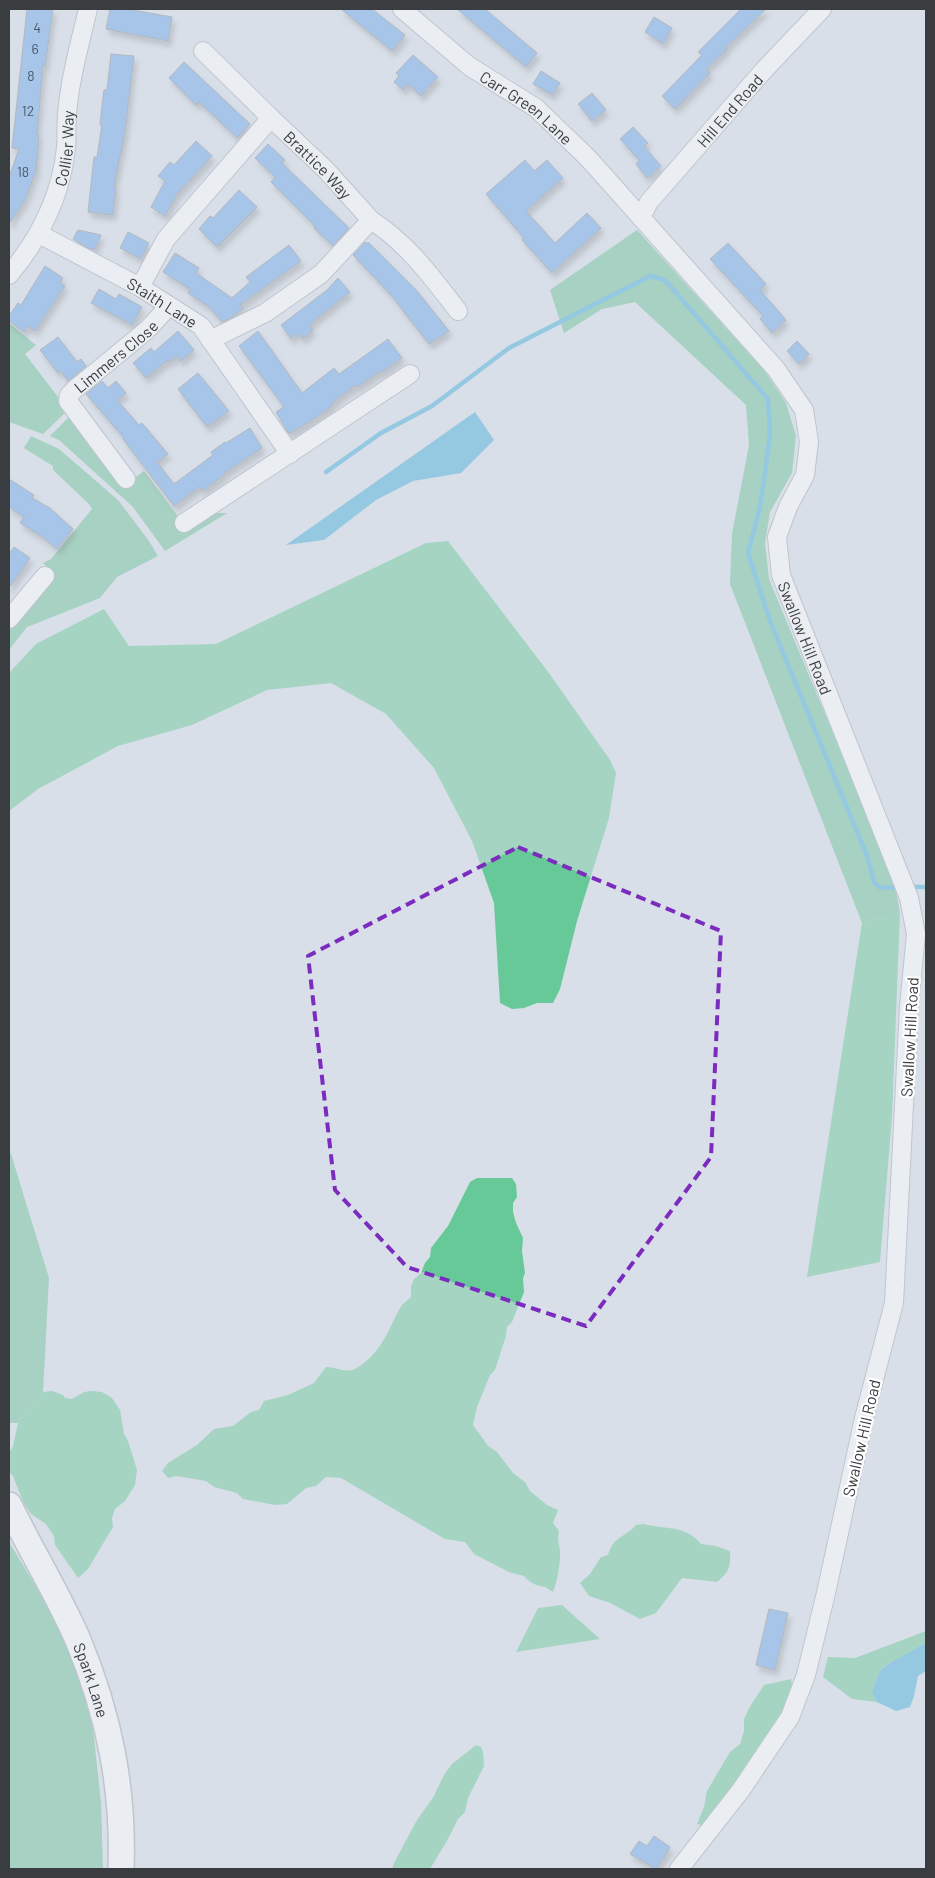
<svg xmlns="http://www.w3.org/2000/svg" width="935" height="1878" viewBox="0 0 935 1878" font-family="Barlow,sans-serif">
  <defs>
    <filter id="shadow"><feDropShadow dx="3" dy="5.5" stdDeviation="2.5" flood-color="#0004"/></filter>
  </defs>
  <rect width="100%" height="100%" fill="#d8dfe8"/>
  <g fill="#6ac095">
    <path d="M 637,230 L 764,370 L 786,403 L 796,436 L 792,473 L 770,512 L 765,543 L 769,579 L 883,854 L 897,896 L 900,913 L 862,923 L 730,584 L 732,534 L 749,445 L 746,405 L 635,302 L 602,309 L 564,333 L 550,290 Z"/>
    <path d="M 9,323 L 36,345 L 25,354 L 68,410 L 43,434 L 9,422 Z"/>
    <path d="M 74,412 L 128,483 L 144,471 L 183,523 L 203,513 L 227,513 L 165,551 L 133,507 L 59,440 L 50,436 Z"/>
    <path d="M 31,436 L 59,449 L 118,500 L 149,541 L 158,556 L 117,577 L 100,598 L 27,627 L 9,650 L 9,625 L 54,573 L 43,563 L 51,559 L 92,509 L 89,504 L 53,470 L 53,466 L 24,448 Z"/>
    <path d="M 9,1151 L 11,1154 L 49,1278 L 43,1392 L 23,1415 L 18,1423 L 9,1423 Z"/>
    <path d="M 9,1542 L 50,1610 L 81,1675 L 93,1729 L 101,1803 L 103,1869 L 9,1869 Z"/>
  </g>
  <g fill="#67c898">
    <path d="M 448,541 L 549,673 L 610,760 L 616,773 L 609,818 L 577,921 L 560,989 L 553,1003 L 537,1003 L 524,1008 L 512,1009 L 500,1003 L 494,903 L 472,841 L 434,768 L 386,714 L 331,683 L 267,690 L 192,725 L 118,746 L 38,789 L 9,811 L 9,673 L 36,644 L 104,609 L 129,646 L 216,644 L 426,543 Z"/>
    <path d="M 900,913 L 892,1117 L 880,1262 L 807,1277 L 862,923 Z"/>
    <path d="M 477,1178 L 512,1178 L 516,1184 L 517,1197 L 513,1203 L 513,1212 L 516,1223 L 523,1238 L 522,1251 L 525,1273 L 523,1278 L 524,1292 L 512,1322 L 507,1327 L 506,1336 L 495,1370 L 490,1375 L 477,1407 L 473,1425 L 488,1446 L 497,1452 L 513,1473 L 525,1482 L 530,1491 L 547,1505 L 558,1510 L 553,1523 L 559,1531 C 557,1543 559,1542 560,1551 C 561,1561 557,1583 553,1592 L 545,1587 L 536,1585 L 529,1581 L 524,1576 L 509,1572 L 474,1554 L 465,1542 L 445,1539 L 341,1478 L 326,1477 L 316,1486 L 306,1488 L 287,1504 L 275,1505 L 243,1499 L 237,1493 L 214,1487 L 206,1481 L 176,1476 L 168,1478 L 162,1471 L 168,1463 L 197,1445 L 214,1429 L 233,1426 L 251,1412 L 259,1410 L 264,1401 L 288,1395 L 314,1383 L 326,1367 C 335,1367 342,1372 352,1370 C 357,1369 361,1365 365,1362 C 383,1348 389,1328 400,1308 C 402,1304 407,1301 411,1297 L 411,1286 L 414,1279 L 421,1273 L 425,1263 L 430,1257 L 431,1248 L 448,1226 L 470,1182 Z"/>
    <path d="M 52,1391 L 63,1395 L 65,1398 L 72,1399 L 84,1392 L 92,1391 L 102,1392 L 112,1398 L 120,1410 L 124,1434 L 128,1441 L 137,1470 L 135,1485 L 125,1501 L 115,1509 L 112,1518 L 113,1527 L 88,1569 L 78,1578 L 55,1545 L 54,1536 L 46,1524 L 31,1514 L 24,1504 L 13,1476 L 9,1472 L 9,1453 L 13,1446 L 18,1423 L 23,1415 L 43,1392 Z"/>
    <path d="M 644,1524 C 664,1530 685,1524 701,1544 L 716,1546 L 730,1551 C 731,1567 729,1572 717,1582 L 682,1578 L 656,1613 L 640,1619 L 610,1603 L 589,1596 L 580,1583 L 590,1574 L 601,1557 L 608,1555 C 614,1535 624,1539 636,1525 Z"/>
    <path d="M 562,1605 L 600,1639 L 516,1652 L 538,1608 Z"/>
    <path d="M 926,1631 L 926,1645 L 921,1644 C 919,1647 916,1650 912,1652 C 902,1659 886,1661 879,1673 C 876,1678 875,1686 873,1692 L 877,1702 L 852,1699 L 823,1677 L 828,1657 L 855,1658 Z"/>
    <path d="M 791,1679 L 792,1684 L 787,1702 L 776,1725 L 704,1826 L 697,1824 L 704,1807 L 707,1791 L 730,1752 L 740,1744 L 744,1731 L 744,1719 L 749,1708 L 764,1685 Z"/>
    <path d="M 476,1745 L 481,1747 L 483,1752 L 484,1766 L 468,1798 L 465,1812 L 458,1819 L 448,1839 L 430,1869 L 392,1869 L 394,1863 L 417,1820 L 434,1796 L 444,1775 L 452,1764 Z"/>
  </g>
  <g fill="#43adda">
    <path d="M 475,412 L 494,440 L 461,473 L 413,481 L 376,500 L 324,540 L 286,545 Z"/>
    <path d="M 922,1644 L 926,1645 L 926,1671 L 918,1676 L 914,1696 L 910,1707 L 896,1711 L 877,1702 L 872,1692 C 875,1686 876,1678 879,1673 C 886,1661 910,1655 922,1644 Z"/>
  </g>
  <g fill="none" stroke-linecap="round" stroke-linejoin="round">
    <g stroke="#43adda" stroke-width="4.5">
      <path d="M 326,472 L 381,433 L 432,406 L 509,348 L 650,276 L 665,280 L 768,399 L 770,436 L 760,507 L 748,553 L 770,621 L 867,856 L 874,882 L 880,888 L 901,887"/>
      <path d="M 909,887 L 926,887"/>
    </g>
  </g>
  <g fill="#6ba6e8" stroke="#838991" filter="url(#shadow)">
    <path d="M 27,9 L 53,9 L 45,66 L 43,65 L 37,135 L 39,135 L 36,171 L 25,200 L 9,224 L 9,177 L 19,149 L 12,148 Z"/>
    <path d="M 110,9 L 133,9 L 133,10 L 172,17 L 168,41 L 106,29 Z"/>
    <path d="M 341,9 L 372,9 L 405,35 L 392,51 Z"/>
    <path d="M 457,9 L 485,9 L 537,53 L 526,67 Z"/>
    <path d="M 741,9 L 766,9 L 725,48 L 727,49 L 706,69 L 710,73 L 675,109 L 662,96 L 702,55 L 698,52 Z"/>
    <path d="M 654,17 L 672,28 L 663,44 L 645,32 Z"/>
    <path d="M 111,54 L 134,56 L 125,132 L 114,187 L 116,187 L 113,215 L 88,212 L 94,157 L 97,157 L 102,125 L 100,125 L 102,106 L 104,90 L 107,90 Z"/>
    <path d="M 413,55 L 438,77 L 421,96 L 408,84 L 403,90 L 394,82 L 399,76 L 396,73 Z"/>
    <path d="M 184,62 L 250,124 L 237,138 L 199,102 L 196,105 L 169,78 Z"/>
    <path d="M 541,71 L 560,83 L 552,95 L 533,84 Z"/>
    <path d="M 592,93 L 606,110 L 592,121 L 578,104 Z"/>
    <path d="M 633,127 L 648,143 L 644,146 L 661,166 L 647,178 L 636,164 L 640,161 L 620,139 Z"/>
    <path d="M 196,141 L 212,156 L 177,194 L 165,216 L 151,207 L 165,181 L 158,176 L 170,162 L 174,165 Z"/>
    <path d="M 268,144 L 285,160 L 282,163 L 349,228 L 333,246 L 314,228 L 316,227 L 271,182 L 275,177 L 255,158 Z"/>
    <path d="M 525,160 L 534,171 L 547,160 L 563,178 L 526,211 L 555,243 L 587,213 L 601,228 L 552,273 L 522,240 L 524,238 L 486,194 Z"/>
    <path d="M 239,190 L 257,207 L 217,247 L 199,229 L 210,216 L 213,218 Z"/>
    <path d="M 78,230 L 101,235 L 95,249 L 90,249 L 73,239 Z"/>
    <path d="M 128,232 L 149,243 L 141,259 L 120,248 Z"/>
    <path d="M 365,242 L 366,244 L 368,242 L 417,291 L 449,331 L 429,344 L 391,295 L 353,255 Z"/>
    <path d="M 728,243 L 766,284 L 760,290 L 786,320 L 772,333 L 760,319 L 763,316 L 710,259 Z"/>
    <path d="M 289,245 L 301,261 L 240,305 L 243,308 L 231,318 L 222,322 L 209,307 L 188,293 L 190,289 L 163,272 L 175,253 L 199,268 L 196,273 L 232,298 L 250,282 L 246,277 Z"/>
    <path d="M 45,266 L 63,278 L 60,283 L 65,286 L 35,331 L 28,326 L 24,332 L 9,321 L 9,316 L 18,303 L 21,305 Z"/>
    <path d="M 338,278 L 350,292 L 309,325 L 313,330 L 303,339 L 298,333 L 291,339 L 281,325 L 327,290 Z"/>
    <path d="M 99,289 L 116,299 L 119,294 L 142,307 L 132,325 L 91,303 Z"/>
    <path d="M 178,331 L 194,350 L 181,361 L 177,356 L 169,362 L 168,360 L 146,378 L 133,363 L 151,348 L 154,352 Z"/>
    <path d="M 258,331 L 302,393 L 334,368 L 339,374 L 388,339 L 402,358 L 382,372 L 381,371 L 357,387 L 356,385 L 332,403 L 333,405 L 314,419 L 289,434 L 276,412 L 284,407 L 239,346 Z"/>
    <path d="M 58,337 L 77,362 L 81,359 L 86,366 L 68,381 L 61,371 L 58,373 L 40,350 Z"/>
    <path d="M 797,341 L 809,354 L 799,364 L 787,351 Z"/>
    <path d="M 198,373 L 229,411 L 207,427 L 178,389 Z"/>
    <path d="M 102,381 L 108,388 L 116,381 L 126,393 L 117,400 L 139,425 L 142,423 L 168,454 L 157,462 L 174,484 L 213,455 L 211,452 L 225,442 L 226,443 L 250,428 L 262,448 L 224,473 L 225,474 L 203,491 L 199,487 L 174,506 L 123,439 L 124,438 L 86,394 Z"/>
    <path d="M 9,479 L 34,495 L 32,498 L 50,508 L 73,529 L 57,549 L 44,538 L 20,523 L 24,517 L 9,507 Z"/>
    <path d="M 14,547 L 30,558 L 9,588 L 9,554 Z"/>
    <path d="M 769,1609 L 788,1613 L 775,1670 L 756,1665 Z"/>
    <path d="M 654,1836 L 670,1847 L 656,1869 L 630,1854 L 639,1841 L 647,1846 Z"/>
  </g>
  <g fill="none" stroke-linecap="round" stroke-linejoin="round">
    <g stroke="#a0a7af" stroke-width="20">
      <g id="street">
        <path id="s1" d="M 402,9 L 469,66 L 536,108 L 588,158 L 776,369 L 804,410 L 809,442 L 805,475 L 788,507 L 777,537 L 781,575 L 909,898 L 916,934 L 909,1006 L 894,1303 L 864,1418 L 826,1593 L 806,1675 L 790,1717 L 741,1790 L 679,1869"/>
        <path d="M 203,51 L 271,118"/>
        <path id="s2" d="M 641,217 L 649,202 L 764,70 L 822,9"/>
        <path d="M 371,220 C 407,243 432,277 458,311"/>
        <path id="s3" d="M 39,234 L 140,287 L 201,326 L 290,454"/>
        <path id="s4" d="M 9,275 C 40,238 61,197 66,148 C 67,137 66,125 67,114 C 70,78 80,43 88,9"/>
        <path id="s5" d="M 140,287 L 166,239 L 271,118 L 326,170 L 371,220 L 321,274 L 265,313 L 210,340"/>
        <path id="s6" d="M 126,479 L 68,401 L 69,395 L 74,390 L 147,330 L 169,306"/>
        <path d="M 184,523 L 410,374"/>
        <path d="M 9,619 L 45,576"/>
      </g>
    </g>
    <g stroke="#a0a7af" stroke-width="28">
      <g id="secondary">
        <path id="s7" d="M 9,1505 C 31,1551 58,1594 78,1640 C 109,1715 124,1788 121,1869"/>
      </g>
    </g>
    <use href="#street" stroke="#fff" stroke-width="18"/>
    <use href="#secondary" stroke="#fff" stroke-width="25"/>
  </g>
  <path d="M0 0H935V1878H0ZM 518,847 L 721,931 L 711,1157 L 586,1326 L 407,1267 L 335,1190 L 308,956 Z" fill="#d8dfe8" fill-opacity=".55" fill-rule="evenodd"/>
  <path fill="none" stroke="#7b2cbf" stroke-width="4" stroke-dasharray="10 6" stroke-linejoin="round" d="M 518,847 L 721,931 L 711,1157 L 586,1326 L 407,1267 L 335,1190 L 308,956 Z"/>
  <g text-anchor="middle" dominant-baseline="central" stroke-width="4.5" stroke-linejoin="round" paint-order="stroke">
    <g font-size="14" fill="#46576a">
      <text x="37" y="27">4</text>
      <text x="35" y="48">6</text>
      <text x="31" y="75">8</text>
      <text x="28" y="110">12</text>
      <text x="23" y="171">18</text>
    </g>
    <g font-size="16" fill="#3a3d40" stroke="#fff">
      <text stroke="none"><textPath href="#s1" startOffset="159">Carr Green Lane</textPath></text>
      <text stroke="none"><textPath href="#s2" startOffset="139">Hill End Road</textPath></text>
      <text stroke="none"><textPath href="#s4" startOffset="141">Collier Way</textPath></text>
      <text stroke="none"><textPath href="#s5" startOffset="281">Brattice Way</textPath></text>
      <text stroke="none"><textPath href="#s3" startOffset="141">Staith Lane</textPath></text>
      <text stroke="none"><textPath href="#s6" startOffset="164">Limmers Close</textPath></text>
      <text stroke="none"><textPath href="#s1" startOffset="811">Swallow Hill Road</textPath></text>
      <text transform="translate(909 1037) rotate(-87)">Swallow Hill Road</text>
      <text transform="translate(861 1438) rotate(-77)">Swallow Hill Road</text>
      <text stroke="none"><textPath href="#s7" startOffset="194">Spark Lane</textPath></text>
    </g>
  </g>
  <rect width="935" height="1878" fill="none" stroke="#3a3d40" stroke-width="20"/>
</svg>
